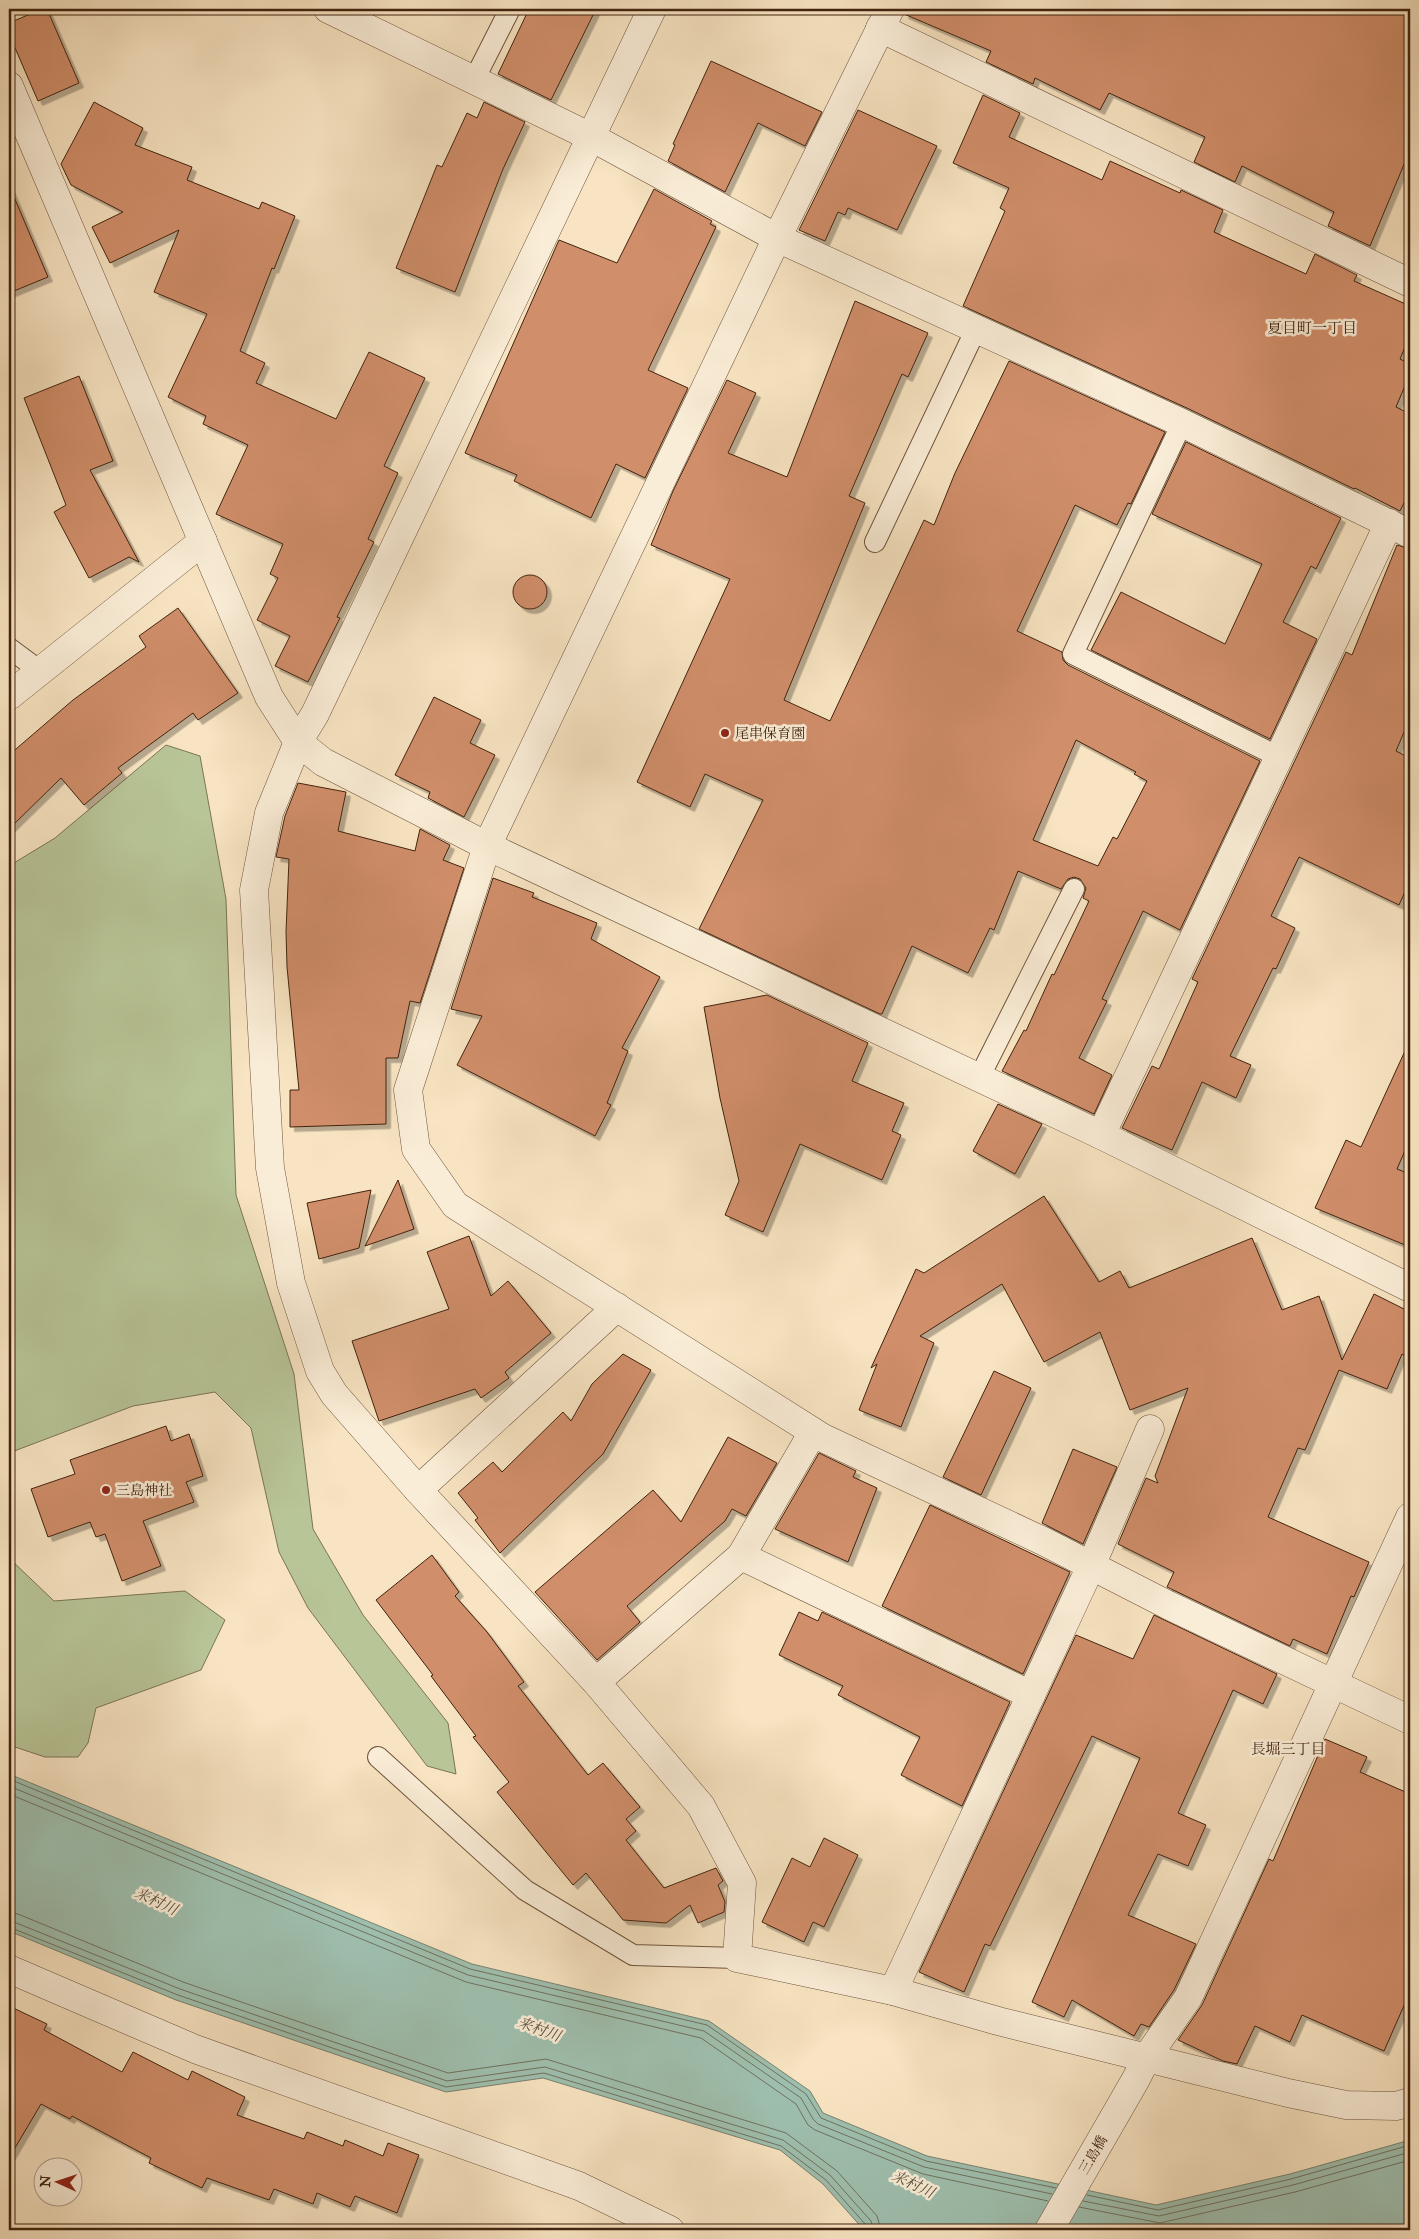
<svg xmlns="http://www.w3.org/2000/svg" width="1419" height="2239" viewBox="0 0 1419 2239" font-family="'IM FELL Great Primer','Noto Serif JP',serif">
  <defs>
    <filter id="shadow"><feDropShadow dx="4.5" dy="4.5" stdDeviation="0" flood-color="#0004"/></filter>
  </defs>
  <rect width="100%" height="100%" fill="#f8e4c2"/>
  <filter id="stains"><feTurbulence type="fractalNoise" baseFrequency=".004" numOctaves="4"/><feColorMatrix values="0 0 0 0 .2 0 0 0 0 .09 0 0 0 0 .02 0 0 0 .5 -.17"/></filter>
  <radialGradient id="worn" r=".72"><stop offset=".6" stop-color="#630" stop-opacity="0"/><stop offset="1" stop-color="#630" stop-opacity=".3"/></radialGradient>
  <g fill="#b8c597" stroke="#7c7453">
    <path d="M 166,745 L 200,756 L 226,899 L 236,1195 L 294,1374 L 313,1529 L 363,1615 L 448,1723 L 456,1774 L 427,1766 L 308,1608 L 279,1552 L 251,1428 L 215,1392 L 133,1406 L 9,1453 L 9,866 L 55,838 Z"/>
    <path d="M 9,1558 L 54,1601 L 185,1591 L 225,1620 L 201,1670 L 96,1708 L 88,1743 L 78,1757 L 45,1757 L 9,1745 Z"/>
  </g>
  <path fill="#9ebfae" stroke="#79816e" d="M 9,1774 L 472,1964 L 709,2021 L 810,2091 L 823,2113 L 927,2156 L 1156,2205 L 1290,2174 L 1410,2140 L 1410,2230 L 864,2230 L 823,2184 L 780,2150 L 543,2078 L 446,2092 L 176,2000 L 9,1931 Z"/>
  <g fill="none" stroke-linecap="round" stroke-linejoin="round">
    <g stroke="#70715e" stroke-width="1">
      <path d="M 9,1779 L 470,1969 L 707,2025 L 806,2094 L 821,2118 L 926,2161 L 1056,2188"/>
      <path d="M 9,1786 L 468,1975 L 704,2031 L 801,2098 L 813,2119 L 818,2124 L 924,2167 L 1052,2194"/>
      <path d="M 9,1794 L 466,1982 L 701,2038 L 796,2104 L 808,2125 L 815,2130 L 923,2174 L 1048,2201"/>
      <path d="M 9,1913 L 18,1914 L 183,1982 L 448,2073 L 546,2059 L 786,2133 L 837,2171 L 877,2216 L 881,2230"/>
      <path d="M 9,1920 L 180,1989 L 447,2081 L 545,2067 L 783,2140 L 830,2175 L 871,2221 L 874,2230"/>
      <path d="M 9,1927 L 178,1995 L 446,2087 L 544,2073 L 781,2146 L 826,2180 L 866,2225 L 868,2230"/>
      <path d="M 1087,2195 L 1158,2210 L 1291,2179 L 1410,2145"/>
      <path d="M 1083,2201 L 1159,2216 L 1293,2185 L 1410,2152"/>
      <path d="M 1079,2207 L 1160,2223 L 1295,2192 L 1410,2160"/>
    </g>
  </g>
  <g fill="#d08e6b" stroke="#41230f" fill-rule="evenodd" filter="url(#shadow)">
    <path d="M 42,9 L 47,9 L 79,83 L 38,101 L 9,34 L 9,23 Z"/>
    <path d="M 529,9 L 596,9 L 551,100 L 498,74 Z"/>
    <path d="M 906,9 L 1410,9 L 1410,150 L 1370,246 L 1328,226 L 1334,212 L 1242,166 L 1235,182 L 1194,162 L 1205,137 L 1109,93 L 1100,110 L 1035,78 L 1033,84 L 986,62 L 991,51 L 904,14 Z"/>
    <path d="M 711,61 L 822,112 L 805,146 L 758,123 L 725,192 L 668,161 L 675,145 L 673,144 Z"/>
    <path d="M 983,95 L 1020,113 L 1009,137 L 1102,180 L 1110,161 L 1180,193 L 1181,190 L 1223,210 L 1214,232 L 1306,274 L 1315,254 L 1357,275 L 1354,281 L 1410,306 L 1410,335 L 1400,359 L 1410,364 L 1410,374 L 1396,407 L 1410,414 L 1410,491 L 1400,511 L 1355,488 L 1354,489 L 1189,409 L 963,306 L 1005,211 L 1000,208 L 1009,188 L 953,163 Z"/>
    <path d="M 94,102 L 143,128 L 135,145 L 192,167 L 187,180 L 259,209 L 262,202 L 295,216 L 274,269 L 272,268 L 240,351 L 265,363 L 256,383 L 336,419 L 369,352 L 425,378 L 384,466 L 398,473 L 368,539 L 374,542 L 337,617 L 340,618 L 308,682 L 275,666 L 290,636 L 257,620 L 278,578 L 270,574 L 283,544 L 216,514 L 248,445 L 203,424 L 206,416 L 168,397 L 207,314 L 154,292 L 179,230 L 110,263 L 92,227 L 123,212 L 71,185 L 61,164 Z"/>
    <path d="M 484,102 L 525,122 L 503,169 L 455,292 L 396,268 L 437,165 L 442,167 L 467,113 L 477,118 Z"/>
    <path d="M 858,110 L 937,146 L 897,230 L 848,208 L 845,215 L 838,212 L 825,241 L 799,230 Z"/>
    <path d="M 9,185 L 48,277 L 9,293 Z"/>
    <path d="M 654,189 L 712,221 L 710,224 L 716,227 L 648,370 L 688,388 L 645,478 L 616,464 L 591,518 L 514,481 L 517,475 L 465,453 L 559,240 L 617,263 Z"/>
    <path d="M 855,301 L 928,333 L 908,377 L 902,374 L 849,496 L 865,503 L 784,700 L 830,721 L 924,520 L 934,525 L 955,473 L 1009,361 L 1165,432 L 1131,504 L 1128,503 L 1117,525 L 1075,505 L 1017,631 L 1062,652 L 1063,660 L 1068,665 L 1260,761 L 1180,930 L 1143,911 L 1102,999 L 1107,1001 L 1079,1058 L 1112,1075 L 1094,1114 L 1002,1071 L 1024,1030 L 1026,1031 L 1052,974 L 1054,975 L 1089,901 L 1083,898 L 1086,888 L 1080,879 L 1074,877 L 1068,879 L 1061,889 L 1018,871 L 994,930 L 990,928 L 968,973 L 912,946 L 882,1014 L 880,1014 L 699,929 L 763,800 L 705,774 L 690,807 L 637,782 L 730,579 L 651,545 L 673,491 L 727,380 L 756,393 L 728,453 L 787,477 ZM 1076,740 L 1136,772 L 1134,774 L 1147,781 L 1117,839 L 1113,837 L 1098,866 L 1033,840 Z"/>
    <path d="M 79,376 L 113,461 L 90,470 L 139,562 L 129,557 L 89,578 L 54,512 L 66,505 L 24,398 Z"/>
    <path d="M 1186,442 L 1341,518 L 1316,569 L 1311,566 L 1283,622 L 1317,639 L 1270,739 L 1091,650 L 1121,592 L 1225,644 L 1262,564 L 1152,514 Z"/>
    <path d="M 1397,545 L 1410,549 L 1410,718 L 1396,751 L 1410,758 L 1410,881 L 1399,905 L 1299,857 L 1271,916 L 1295,928 L 1276,969 L 1273,968 L 1230,1056 L 1251,1065 L 1236,1098 L 1202,1082 L 1172,1150 L 1122,1128 L 1152,1066 L 1159,1069 L 1198,982 L 1192,979 L 1346,652 L 1352,655 Z"/>
    <circle cx="530" cy="592" r="17"/>
    <path d="M 178,608 L 238,693 L 198,720 L 193,713 L 118,768 L 122,773 L 84,805 L 61,778 L 9,829 L 9,755 L 73,700 L 146,647 L 139,636 Z"/>
    <path d="M 434,697 L 481,720 L 470,743 L 495,755 L 464,817 L 428,798 L 430,792 L 395,775 Z"/>
    <path d="M 298,783 L 346,792 L 338,831 L 415,851 L 420,829 L 450,845 L 443,860 L 464,868 L 420,1003 L 410,1001 L 398,1058 L 386,1058 L 386,1124 L 290,1127 L 290,1090 L 299,1090 L 287,967 L 286,932 L 289,859 L 276,857 L 285,816 Z"/>
    <path d="M 493,878 L 534,893 L 532,897 L 597,923 L 591,939 L 660,977 L 622,1048 L 628,1051 L 607,1103 L 611,1105 L 595,1136 L 457,1065 L 482,1016 L 451,1009 Z"/>
    <path d="M 767,995 L 868,1043 L 852,1081 L 904,1103 L 892,1131 L 901,1135 L 882,1180 L 800,1144 L 763,1232 L 725,1215 L 739,1181 L 720,1098 L 704,1007 Z"/>
    <path d="M 1410,1040 L 1410,1139 L 1397,1169 L 1410,1174 L 1410,1247 L 1315,1208 L 1346,1140 L 1361,1147 Z"/>
    <path d="M 998,1104 L 1042,1124 L 1015,1174 L 973,1151 Z"/>
    <path d="M 398,1180 L 414,1229 L 365,1246 Z"/>
    <path d="M 371,1190 L 359,1248 L 319,1259 L 307,1203 Z"/>
    <path d="M 1044,1196 L 1099,1282 L 1120,1271 L 1129,1288 L 1252,1238 L 1282,1310 L 1319,1296 L 1342,1360 L 1374,1294 L 1410,1312 L 1410,1358 L 1402,1354 L 1387,1389 L 1339,1370 L 1305,1450 L 1298,1448 L 1268,1517 L 1369,1562 L 1354,1597 L 1351,1596 L 1327,1654 L 1293,1639 L 1290,1646 L 1167,1587 L 1174,1572 L 1118,1544 L 1146,1478 L 1158,1483 L 1155,1476 L 1188,1388 L 1130,1410 L 1100,1332 L 1044,1362 L 1002,1284 L 920,1336 L 934,1343 L 901,1427 L 859,1410 L 877,1364 L 871,1368 L 916,1269 L 924,1273 Z"/>
    <path d="M 469,1236 L 491,1296 L 508,1281 L 551,1333 L 505,1372 L 509,1378 L 481,1398 L 475,1389 L 379,1421 L 352,1341 L 449,1309 L 427,1252 Z"/>
    <path d="M 623,1354 L 651,1370 L 603,1454 L 500,1553 L 475,1520 L 478,1518 L 458,1493 L 493,1462 L 502,1472 L 563,1412 L 571,1421 L 592,1384 Z"/>
    <path d="M 994,1371 L 1031,1388 L 981,1495 L 943,1477 Z"/>
    <path d="M 166,1426 L 171,1441 L 189,1434 L 203,1476 L 186,1482 L 194,1502 L 143,1521 L 161,1566 L 122,1581 L 105,1534 L 96,1537 L 90,1522 L 48,1537 L 31,1489 L 75,1474 L 70,1460 Z"/>
    <path d="M 728,1437 L 777,1463 L 746,1516 L 732,1509 L 725,1521 L 627,1606 L 640,1622 L 597,1660 L 535,1592 L 653,1490 L 681,1522 Z"/>
    <path d="M 1073,1449 L 1117,1467 L 1083,1544 L 1042,1523 Z"/>
    <path d="M 819,1453 L 856,1471 L 853,1477 L 877,1488 L 848,1562 L 775,1529 Z"/>
    <path d="M 930,1505 L 1070,1572 L 1023,1674 L 882,1606 Z"/>
    <path d="M 432,1555 L 459,1592 L 455,1596 L 487,1632 L 524,1682 L 518,1686 L 588,1775 L 603,1763 L 640,1807 L 626,1819 L 636,1831 L 626,1840 L 664,1888 L 716,1868 L 723,1881 L 718,1885 L 725,1902 L 724,1912 L 698,1923 L 690,1905 L 666,1923 L 623,1920 L 586,1873 L 573,1885 L 497,1792 L 509,1782 L 473,1737 L 476,1736 L 431,1676 L 433,1675 L 376,1600 Z"/>
    <path d="M 799,1612 L 818,1621 L 822,1612 L 1010,1702 L 962,1806 L 901,1775 L 920,1737 L 838,1695 L 843,1686 L 779,1655 Z"/>
    <path d="M 1154,1615 L 1277,1674 L 1263,1704 L 1233,1690 L 1178,1813 L 1206,1825 L 1188,1866 L 1158,1854 L 1128,1915 L 1196,1944 L 1174,1990 L 1149,2027 L 1141,2024 L 1134,2036 L 1072,2000 L 1064,2017 L 1032,2002 L 1140,1758 L 1092,1736 L 990,1946 L 985,1944 L 964,1992 L 919,1972 L 1076,1635 L 1133,1659 Z"/>
    <path d="M 1325,1739 L 1367,1757 L 1360,1772 L 1410,1794 L 1410,1992 L 1384,2051 L 1302,2015 L 1290,2042 L 1255,2026 L 1237,2064 L 1223,2061 L 1178,2040 L 1202,2005 L 1269,1859 L 1273,1861 Z"/>
    <path d="M 824,1838 L 858,1855 L 824,1927 L 813,1922 L 804,1942 L 762,1922 L 792,1858 L 810,1867 Z"/>
    <path d="M 9,2006 L 47,2024 L 44,2030 L 122,2072 L 133,2052 L 188,2080 L 192,2071 L 245,2097 L 237,2115 L 304,2139 L 307,2132 L 343,2146 L 345,2140 L 383,2156 L 388,2143 L 419,2155 L 397,2213 L 355,2196 L 350,2207 L 317,2193 L 313,2204 L 274,2189 L 269,2200 L 207,2178 L 202,2188 L 149,2163 L 151,2158 L 72,2116 L 70,2119 L 41,2104 L 9,2158 Z"/>
  </g>
  <g fill="none" stroke-linecap="round" stroke-linejoin="round">
    <g stroke="#6f533c" stroke-width="22">
      <g id="service">
        <path d="M 474,80 L 510,9"/>
        <path d="M 1182,423 L 1073,654 L 1279,757"/>
        <path d="M 875,542 L 976,329"/>
        <path d="M 9,648 L 40,671"/>
        <path d="M 979,1078 L 1074,889"/>
        <path d="M 378,1757 L 525,1890 L 633,1955 L 737,1958"/>
      </g>
    </g>
    <g stroke="#6f533c" stroke-width="29">
      <g id="minor">
        <path d="M 328,9 L 591,137 L 777,238 L 1182,423 L 1410,534"/>
        <path d="M 652,9 L 315,714 L 298,742 L 269,813 L 254,890 L 270,1168 L 291,1283 L 320,1371 L 334,1394 L 418,1490 L 596,1682 L 701,1806 L 742,1883 L 737,1958 L 893,1991 L 998,2021 L 1288,2093 L 1346,2105 L 1396,2106 L 1410,2102"/>
        <path d="M 890,9 L 777,238 L 487,846 L 408,1090 L 416,1149 L 455,1205 L 823,1438 L 1043,1541 L 1168,1605 L 1410,1720"/>
        <path d="M 880,28 L 1410,283"/>
        <path d="M 9,86 L 269,697 L 298,742 L 323,762 L 487,846 L 1101,1135 L 1410,1288"/>
        <path d="M 9,696 L 203,541"/>
        <path d="M 1101,1135 L 1389,523"/>
        <path d="M 418,1490 L 617,1307"/>
        <path d="M 741,1556 L 1031,1695"/>
        <path d="M 596,1682 L 741,1556 L 813,1432"/>
        <path d="M 9,1969 L 195,2049 L 579,2186 L 670,2230"/>
        <path d="M 893,1991 L 1091,1566 L 1150,1429"/>
        <path d="M 1049,2230 L 1136,2079 L 1147,2057 L 1188,1998 L 1410,1517"/>
      </g>
    </g>
    <use href="#service" stroke="#faedd7" stroke-width="20"/>
    <use href="#minor" stroke="#faedd7" stroke-width="28"/>
  </g>
  <g fill="#8f2418" stroke="#faedd7" stroke-width="2">
    <circle cx="725" cy="733" r="5"/>
    <circle cx="106" cy="1490" r="5"/>
  </g>
  <g text-anchor="middle" dominant-baseline="central" stroke-width="5" stroke-linejoin="round" paint-order="stroke">
    <g font-size="14" fill="#41230f" stroke="#faedd7" text-anchor="start">
      <text x="735" y="733">尾串保育園</text>
      <text x="116" y="1490">三島神社</text>
    </g>
    <g font-size="14" fill="#41230f" stroke="#faedd7">
      <text transform="translate(1093 2155) rotate(-60)">三島橋</text>
    </g>
    <g font-size="15" fill="#41230f" stroke="#faedd7">
      <text x="1312" y="328">夏目町一丁目</text>
      <text x="1288" y="1749">長堀三丁目</text>
    </g>
    <g font-size="15" font-style="italic" fill="#5d523f" stroke="#faedd7">
      <text transform="translate(156 1901) rotate(25)">来村川</text>
      <text transform="translate(539 2029) rotate(20)">来村川</text>
      <text transform="translate(913 2184) rotate(25)">来村川</text>
    </g>
  </g>
  <rect width="1419" height="2239" fill="none" stroke="#f8e4c2" stroke-width="30"/>
  <rect x="10" y="10" width="1399" height="2219" fill="none" stroke="#41230f" stroke-width="2.5"/>
  <rect x="15" y="15" width="1389" height="2209" fill="none" stroke="#41230f"/>
  <g transform="translate(58 2182) rotate(273)"><circle r="24" fill="#faedd7" stroke="#b09c87"/>
  <path d="M0-4L9 19L0 12L-9 19Z" fill="#8f2418"/>
  <text y="-8" font-size="14" font-weight="bold" text-anchor="middle" fill="#41230f">N</text>
  </g>
  <rect width="100%" height="100%" filter="url(#stains)"/>
  <rect width="100%" height="100%" fill="url(#worn)"/>
</svg>
